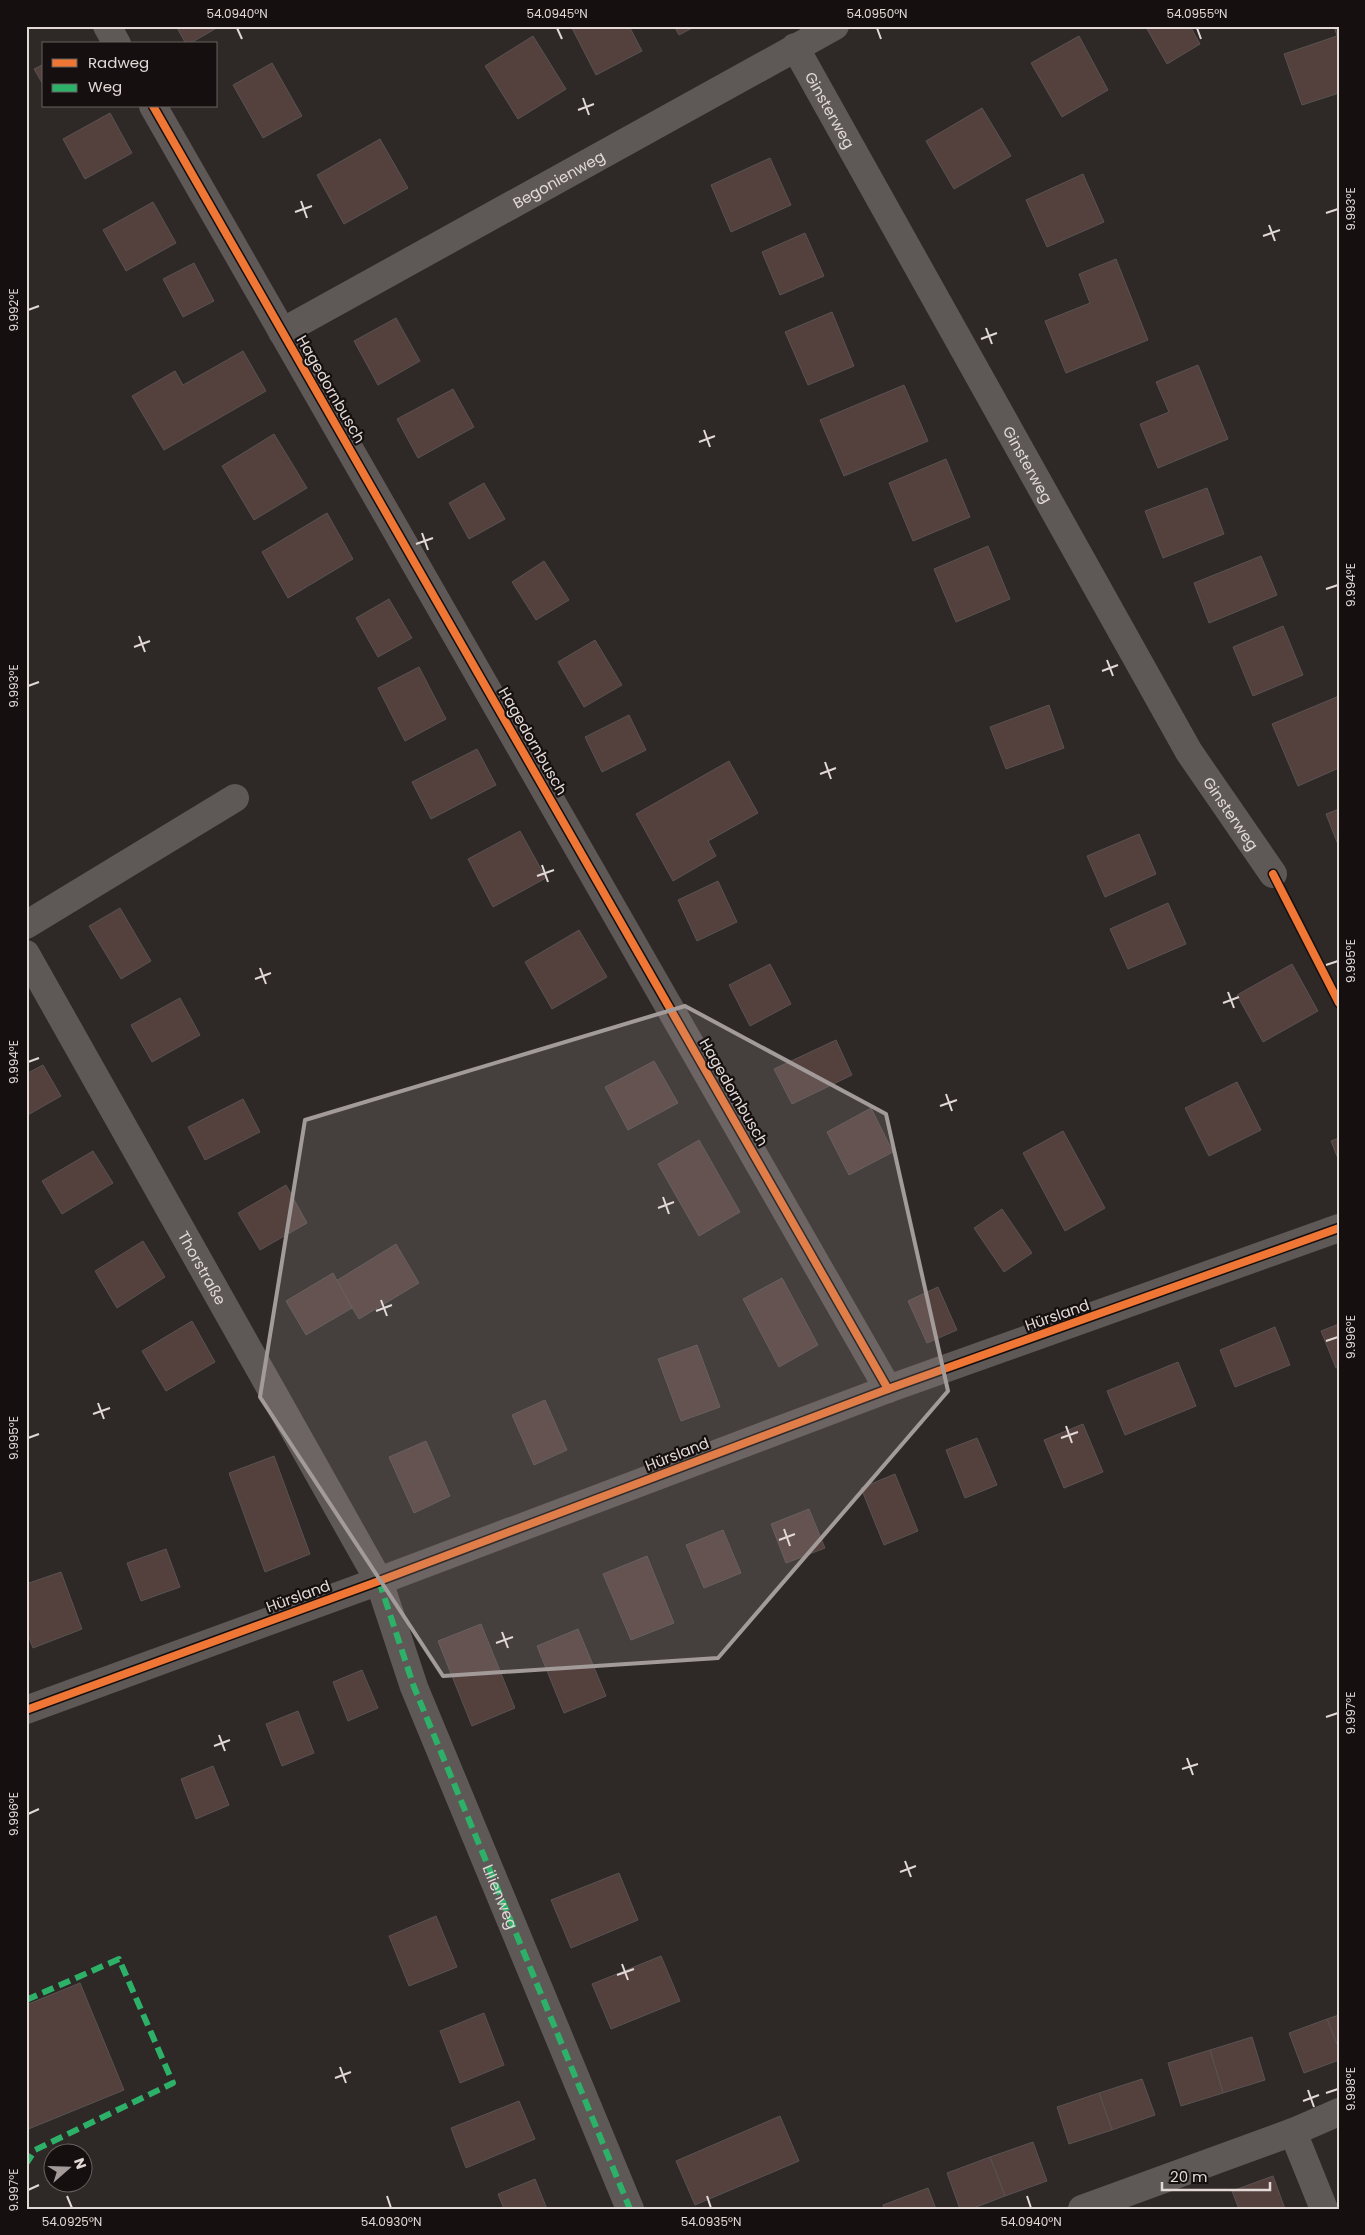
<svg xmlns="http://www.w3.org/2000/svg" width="1365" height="2235" viewBox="0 0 1365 2235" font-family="Poppins,sans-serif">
  <rect width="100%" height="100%" fill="#2e2826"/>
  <g fill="#54413e" stroke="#585351">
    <path d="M 176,26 L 220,26 L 189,44 L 186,44 Z"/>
    <path d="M 575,26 L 629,26 L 642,51 L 596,75 L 572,28 Z"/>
    <path d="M 674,26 L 696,26 L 679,35 Z"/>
    <path d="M 1151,26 L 1190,26 L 1200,44 L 1167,64 L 1147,29 Z"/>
    <path d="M 1334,26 L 1339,26 L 1339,93 L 1302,105 L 1284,54 L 1337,36 Z"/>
    <path d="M 533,36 L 566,89 L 518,119 L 485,66 Z"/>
    <path d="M 1079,36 L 1108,90 L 1062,117 L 1031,63 Z"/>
    <path d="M 272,63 L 302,116 L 263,138 L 233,85 Z"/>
    <path d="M 44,64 L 44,86 L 34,69 Z"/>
    <path d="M 982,108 L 1011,156 L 954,189 L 926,141 Z"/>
    <path d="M 110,113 L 132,153 L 85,179 L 63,139 Z"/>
    <path d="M 380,139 L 408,188 L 344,224 L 317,175 Z"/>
    <path d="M 770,158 L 791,205 L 731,232 L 711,185 Z"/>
    <path d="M 1083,174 L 1104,222 L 1047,247 L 1026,200 Z"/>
    <path d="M 153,202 L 176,243 L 126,271 L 103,230 Z"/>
    <path d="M 805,233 L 824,276 L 780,295 L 762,252 Z"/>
    <path d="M 1116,259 L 1148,340 L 1066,373 L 1045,321 L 1090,303 L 1079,274 Z"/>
    <path d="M 194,263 L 214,301 L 183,317 L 163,279 Z"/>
    <path d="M 832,312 L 854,366 L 808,385 L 785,332 Z"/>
    <path d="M 396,318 L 420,361 L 378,385 L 354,341 Z"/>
    <path d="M 243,351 L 266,391 L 164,450 L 132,396 L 175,371 L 183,385 Z"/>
    <path d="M 1198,365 L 1228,439 L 1158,468 L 1140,424 L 1169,412 L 1156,382 Z"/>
    <path d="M 904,385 L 928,441 L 844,476 L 820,420 Z"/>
    <path d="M 453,389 L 474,427 L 418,458 L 397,419 Z"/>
    <path d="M 274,434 L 307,488 L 254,520 L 222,466 Z"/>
    <path d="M 946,459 L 970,517 L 913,541 L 889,483 Z"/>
    <path d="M 484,483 L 505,519 L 469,539 L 449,503 Z"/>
    <path d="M 1207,488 L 1224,534 L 1163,558 L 1145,511 Z"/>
    <path d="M 327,513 L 353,559 L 288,598 L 262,552 Z"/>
    <path d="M 988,546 L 1010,599 L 956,622 L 934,569 Z"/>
    <path d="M 1261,556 L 1277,595 L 1209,623 L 1194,583 Z"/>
    <path d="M 544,561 L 569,600 L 536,620 L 512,582 Z"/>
    <path d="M 389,599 L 412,638 L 378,657 L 356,618 Z"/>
    <path d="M 1283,626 L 1303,675 L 1253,696 L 1233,647 Z"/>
    <path d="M 595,640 L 622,685 L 584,707 L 558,662 Z"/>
    <path d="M 419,667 L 446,719 L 405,741 L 378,688 Z"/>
    <path d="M 1339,696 L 1339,768 L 1298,786 L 1272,724 Z"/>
    <path d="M 1049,705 L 1064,748 L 1006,769 L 990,727 Z"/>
    <path d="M 629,715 L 646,750 L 602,772 L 585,737 Z"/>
    <path d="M 477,749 L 496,785 L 431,819 L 412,782 Z"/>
    <path d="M 729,761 L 758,813 L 708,841 L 716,856 L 673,881 L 636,814 Z"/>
    <path d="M 1339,809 L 1339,847 L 1326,814 Z"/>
    <path d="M 520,831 L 546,878 L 493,907 L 468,859 Z"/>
    <path d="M 1139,834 L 1156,874 L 1105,897 L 1087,856 Z"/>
    <path d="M 718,881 L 737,922 L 697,941 L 678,900 Z"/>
    <path d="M 1168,903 L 1186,944 L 1128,969 L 1110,929 Z"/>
    <path d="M 120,908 L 151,961 L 121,979 L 89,926 Z"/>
    <path d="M 579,930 L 607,977 L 552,1009 L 525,962 Z"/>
    <path d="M 770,964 L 791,1004 L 750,1026 L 729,985 Z"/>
    <path d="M 1292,964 L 1318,1011 L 1263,1042 L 1237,995 Z"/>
    <path d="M 180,998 L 200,1035 L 152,1062 L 131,1025 Z"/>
    <path d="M 836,1040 L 852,1075 L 792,1104 L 774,1069 Z"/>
    <path d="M 654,1061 L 678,1103 L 628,1130 L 605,1087 Z"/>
    <path d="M 43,1065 L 61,1096 L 26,1116 L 26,1074 Z"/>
    <path d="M 1237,1082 L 1261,1130 L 1209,1156 L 1185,1108 Z"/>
    <path d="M 243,1099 L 260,1132 L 205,1160 L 188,1127 Z"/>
    <path d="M 871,1108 L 893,1152 L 849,1175 L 827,1132 Z"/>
    <path d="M 1063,1131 L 1105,1208 L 1065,1231 L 1023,1153 Z"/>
    <path d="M 1339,1138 L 1339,1161 L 1331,1141 Z"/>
    <path d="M 699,1140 L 740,1212 L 699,1236 L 658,1164 Z"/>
    <path d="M 93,1151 L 113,1183 L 62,1214 L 42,1181 Z"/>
    <path d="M 286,1185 L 307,1223 L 260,1250 L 238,1213 Z"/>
    <path d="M 1002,1209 L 1032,1253 L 1004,1272 L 974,1228 Z"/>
    <path d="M 143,1241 L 165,1277 L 117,1308 L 95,1271 Z"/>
    <path d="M 396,1244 L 419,1283 L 359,1319 L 336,1281 Z"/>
    <path d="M 333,1273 L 352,1308 L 306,1335 L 286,1301 Z"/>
    <path d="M 782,1278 L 818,1345 L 779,1367 L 743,1299 Z"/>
    <path d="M 938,1287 L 957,1330 L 927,1343 L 908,1301 Z"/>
    <path d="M 192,1321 L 215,1362 L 166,1391 L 142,1351 Z"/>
    <path d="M 1339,1324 L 1339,1367 L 1336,1368 L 1321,1331 Z"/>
    <path d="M 1275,1327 L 1290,1365 L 1235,1387 L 1220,1350 Z"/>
    <path d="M 697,1345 L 720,1407 L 681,1421 L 658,1359 Z"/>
    <path d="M 1178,1362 L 1196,1406 L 1125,1435 L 1107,1391 Z"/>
    <path d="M 545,1400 L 567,1450 L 534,1465 L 512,1415 Z"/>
    <path d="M 1083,1424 L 1103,1472 L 1064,1488 L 1044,1440 Z"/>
    <path d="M 977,1438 L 997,1485 L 965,1498 L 946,1450 Z"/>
    <path d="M 426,1441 L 450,1496 L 414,1513 L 389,1457 Z"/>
    <path d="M 274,1456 L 310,1554 L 265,1572 L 229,1473 Z"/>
    <path d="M 895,1474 L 918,1531 L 884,1545 L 861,1488 Z"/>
    <path d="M 809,1509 L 825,1548 L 786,1563 L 771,1524 Z"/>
    <path d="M 723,1530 L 741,1573 L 704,1588 L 686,1545 Z"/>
    <path d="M 166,1549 L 180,1587 L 141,1601 L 127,1563 Z"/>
    <path d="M 647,1556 L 674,1623 L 631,1640 L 603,1574 Z"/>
    <path d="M 61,1572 L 82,1629 L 33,1648 L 26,1630 L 26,1584 Z"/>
    <path d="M 481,1624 L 515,1708 L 472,1726 L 438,1641 Z"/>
    <path d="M 578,1629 L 606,1696 L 564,1713 L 537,1646 Z"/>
    <path d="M 362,1670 L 378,1708 L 348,1721 L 333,1682 Z"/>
    <path d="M 298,1711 L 314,1753 L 282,1766 L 266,1724 Z"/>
    <path d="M 213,1766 L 229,1805 L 196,1819 L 181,1779 Z"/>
    <path d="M 619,1873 L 638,1920 L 571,1948 L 551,1900 Z"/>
    <path d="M 436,1916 L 457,1967 L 409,1986 L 389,1936 Z"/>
    <path d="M 661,1956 L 680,2001 L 611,2029 L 592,1984 Z"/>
    <path d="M 80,1983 L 124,2090 L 26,2130 L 26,2005 Z"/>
    <path d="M 484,2013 L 504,2065 L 460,2083 L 440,2031 Z"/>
    <path d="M 1339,2015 L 1339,2049 L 1327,2019 Z"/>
    <path d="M 1327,2019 L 1339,2049 L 1339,2060 L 1304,2073 L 1289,2033 Z"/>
    <path d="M 1252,2037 L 1265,2080 L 1223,2093 L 1210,2050 Z"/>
    <path d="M 1210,2050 L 1223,2093 L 1181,2106 L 1168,2063 Z"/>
    <path d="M 1142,2079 L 1155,2115 L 1112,2130 L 1099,2093 Z"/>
    <path d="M 1099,2093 L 1112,2130 L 1069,2144 L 1057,2107 Z"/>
    <path d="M 519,2101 L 535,2139 L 466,2168 L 451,2128 Z"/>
    <path d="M 780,2116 L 799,2161 L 695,2205 L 676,2161 Z"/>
    <path d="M 1033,2142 L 1047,2181 L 1005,2196 L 990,2157 Z"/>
    <path d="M 990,2157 L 1005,2196 L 971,2209 L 960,2209 L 947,2173 Z"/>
    <path d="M 1273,2176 L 1285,2209 L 1239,2209 L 1232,2191 Z"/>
    <path d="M 535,2179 L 547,2209 L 504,2209 L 498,2194 Z"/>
    <path d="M 928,2188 L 936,2209 L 884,2209 L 883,2205 Z"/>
  </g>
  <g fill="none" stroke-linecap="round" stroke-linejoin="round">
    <g stroke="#5e5857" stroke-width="28">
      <path d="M 107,26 L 117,44"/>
      <path id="s1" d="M 795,47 L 1189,752 L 1273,874"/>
      <path d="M 153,106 L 888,1389"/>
      <path id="s2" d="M 282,332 L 835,26"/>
      <path d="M 26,925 L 235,798"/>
      <path id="s3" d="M 26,954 L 379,1581 L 414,1687 L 630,2209"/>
      <path d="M 26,1710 L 379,1581 L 888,1389 L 1339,1228"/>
      <path d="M 1293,2132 L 1324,2209"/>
      <path d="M 1082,2209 L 1293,2132 L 1339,2112"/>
    </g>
    <g stroke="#2db169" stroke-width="6" stroke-dasharray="12 6" stroke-linecap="butt">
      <path d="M 379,1581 L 414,1687 L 630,2209"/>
      <path d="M 26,2000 L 119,1959 L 173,2083 L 35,2150 L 26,2164"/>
    </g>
    <g stroke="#15100f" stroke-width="11">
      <g id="cycleway">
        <path d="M 153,106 L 888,1389"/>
        <path d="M 1273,874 L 1339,1003"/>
        <path d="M 26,1710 L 379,1581 L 888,1389 L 1339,1228"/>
      </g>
    </g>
    <use href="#cycleway" stroke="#f07635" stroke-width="8"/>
  </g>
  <path fill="#a39b99" fill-opacity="0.2" stroke="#a39b99" stroke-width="4" stroke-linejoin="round" d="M 685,1006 L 886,1114 L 948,1391 L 718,1658 L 443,1676 L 260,1397 L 305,1120 Z"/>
  <path fill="none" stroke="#e2d9d7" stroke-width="2" d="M 237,28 L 242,39M 557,28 L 562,39M 877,28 L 881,39M 1197,28 L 1201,39M 583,98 L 589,115M 578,110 L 594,104M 301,201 L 307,218M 295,212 L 312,206M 1326,213 L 1338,209M 1269,225 L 1275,241M 1263,236 L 1280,230M 28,310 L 39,306M 986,328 L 992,344M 981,339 L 997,333M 704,430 L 710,447M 699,442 L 715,436M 422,533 L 428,550M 416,544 L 433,538M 1326,589 L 1338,585M 139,636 L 145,652M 134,647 L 150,641M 1107,660 L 1113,676M 1102,671 L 1118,665M 28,686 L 39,682M 825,762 L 831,779M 820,774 L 836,768M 542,865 L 548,882M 537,876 L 554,870M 1326,965 L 1338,961M 260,968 L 266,984M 255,979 L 271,973M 1228,992 L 1234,1008M 1223,1003 L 1239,997M 28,1062 L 39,1058M 946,1094 L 952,1111M 940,1106 L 957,1100M 663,1197 L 669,1214M 658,1208 L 674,1202M 381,1300 L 387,1316M 376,1311 L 392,1305M 1326,1341 L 1338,1337M 98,1403 L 104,1419M 93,1414 L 110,1408M 1066,1426 L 1072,1443M 28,1438 L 39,1434M 1061,1438 L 1078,1432M 784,1529 L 790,1546M 779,1540 L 795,1534M 502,1632 L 508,1648M 496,1643 L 513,1637M 1326,1717 L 1338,1713M 219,1735 L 225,1751M 214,1746 L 230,1740M 1187,1758 L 1193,1775M 1182,1769 L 1198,1764M 28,1814 L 39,1809M 905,1861 L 911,1877M 900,1872 L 916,1866M 622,1964 L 628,1980M 617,1975 L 634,1969M 340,2067 L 346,2083M 335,2078 L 351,2072M 1308,2090 L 1314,2107M 1326,2093 L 1338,2089M 1303,2101 L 1319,2095M 28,2190 L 39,2185M 67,2196 L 72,2208M 387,2196 L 391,2208M 707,2196 L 711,2208M 1027,2196 L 1031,2208"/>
  <g text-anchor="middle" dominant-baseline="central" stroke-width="4.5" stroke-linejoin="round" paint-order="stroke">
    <g font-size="15" fill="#e2d9d7" stroke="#15100f">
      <text stroke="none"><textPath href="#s1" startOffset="72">Ginsterweg</textPath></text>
      <text stroke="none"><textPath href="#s2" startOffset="316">Begonienweg</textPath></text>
      <text transform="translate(331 389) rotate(60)">Hagedornbusch</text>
      <text stroke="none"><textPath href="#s1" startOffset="478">Ginsterweg</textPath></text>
      <text transform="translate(533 741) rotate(60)">Hagedornbusch</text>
      <text stroke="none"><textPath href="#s1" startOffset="882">Ginsterweg</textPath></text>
      <text transform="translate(734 1092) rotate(60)">Hagedornbusch</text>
      <text stroke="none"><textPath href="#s3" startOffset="360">Thorstraße</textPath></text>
      <text transform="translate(1057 1315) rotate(-19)">Hürsland</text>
      <text transform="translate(677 1454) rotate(-21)">Hürsland</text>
      <text transform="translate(298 1596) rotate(-20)">Hürsland</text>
      <text stroke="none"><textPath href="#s3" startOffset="1058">Lilienweg</textPath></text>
    </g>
  </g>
  <rect width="1365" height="2235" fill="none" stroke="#15100f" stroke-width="55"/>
  <rect x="42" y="42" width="175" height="65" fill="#15100f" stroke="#67605f"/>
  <rect x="52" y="59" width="25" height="8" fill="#f07635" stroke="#67605f"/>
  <text x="88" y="68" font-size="15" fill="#e2d9d7">Radweg</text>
  <rect x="52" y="84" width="25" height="8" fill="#2db169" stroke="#67605f"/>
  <text x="88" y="92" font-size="15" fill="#e2d9d7">Weg</text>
  <g transform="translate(68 2168) rotate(70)"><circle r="24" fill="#15100f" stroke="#67605f"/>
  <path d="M0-4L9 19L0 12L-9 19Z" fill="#a39b99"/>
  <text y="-8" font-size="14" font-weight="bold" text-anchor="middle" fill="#e2d9d7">N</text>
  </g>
  <path d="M1162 2182v8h108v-8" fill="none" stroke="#e2d9d7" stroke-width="2.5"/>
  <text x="1170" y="2182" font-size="15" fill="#e2d9d7" stroke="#15100f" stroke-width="4" paint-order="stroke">20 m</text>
  <rect x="28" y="28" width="1310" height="2180" fill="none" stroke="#e2d9d7" stroke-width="2"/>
  <g font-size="12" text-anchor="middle" fill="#e2d9d7">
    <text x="237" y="18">54.0940°N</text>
    <text x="557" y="18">54.0945°N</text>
    <text x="877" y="18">54.0950°N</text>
    <text x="1197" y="18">54.0955°N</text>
    <text transform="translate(1351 209) rotate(-90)" y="4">9.993°E</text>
    <text transform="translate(14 310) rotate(-90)" y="4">9.992°E</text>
    <text transform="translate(1351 585) rotate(-90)" y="4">9.994°E</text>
    <text transform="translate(14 686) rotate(-90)" y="4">9.993°E</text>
    <text transform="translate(1351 961) rotate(-90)" y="4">9.995°E</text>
    <text transform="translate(14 1062) rotate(-90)" y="4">9.994°E</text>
    <text transform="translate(1351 1337) rotate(-90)" y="4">9.996°E</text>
    <text transform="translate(14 1438) rotate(-90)" y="4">9.995°E</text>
    <text transform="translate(1351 1713) rotate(-90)" y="4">9.997°E</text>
    <text transform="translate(14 1814) rotate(-90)" y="4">9.996°E</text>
    <text transform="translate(1351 2089) rotate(-90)" y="4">9.998°E</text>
    <text transform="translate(14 2190) rotate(-90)" y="4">9.997°E</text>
    <text x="72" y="2226">54.0925°N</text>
    <text x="391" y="2226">54.0930°N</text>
    <text x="711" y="2226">54.0935°N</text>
    <text x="1031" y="2226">54.0940°N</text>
  </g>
</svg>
